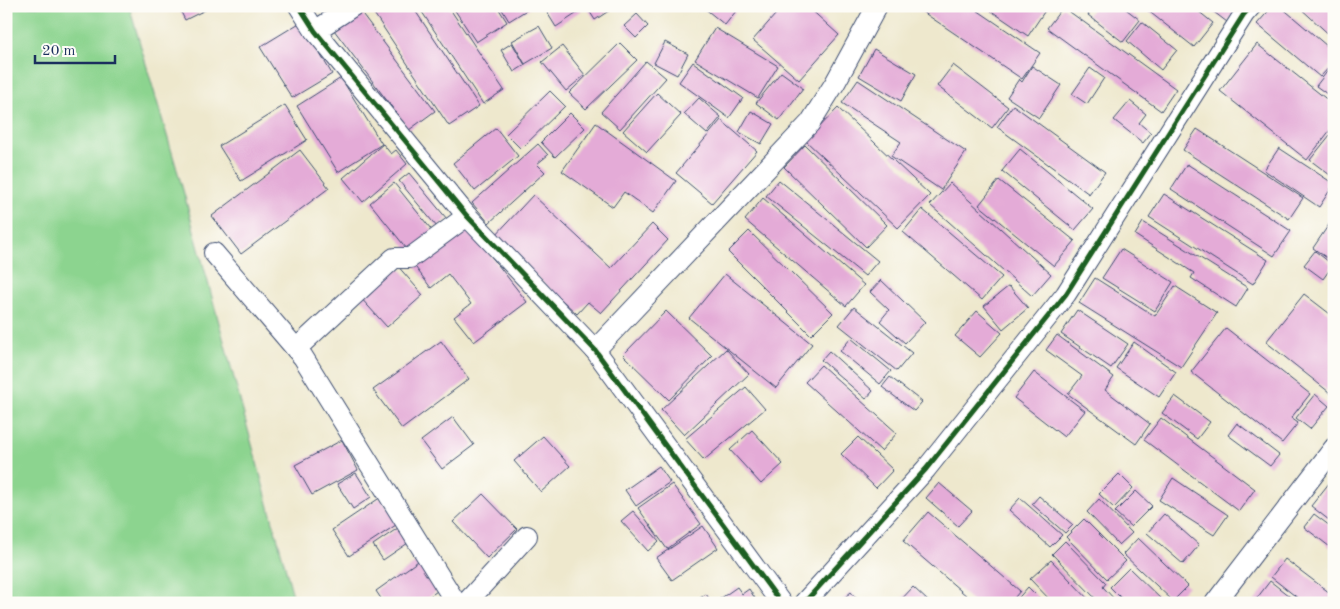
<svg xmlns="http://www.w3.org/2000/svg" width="1340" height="609" viewBox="0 0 1340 609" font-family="'Old Standard TT',serif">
  <rect width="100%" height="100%" fill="#fdfcf7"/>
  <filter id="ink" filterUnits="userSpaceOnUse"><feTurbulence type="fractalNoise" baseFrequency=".02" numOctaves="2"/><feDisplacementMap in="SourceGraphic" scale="10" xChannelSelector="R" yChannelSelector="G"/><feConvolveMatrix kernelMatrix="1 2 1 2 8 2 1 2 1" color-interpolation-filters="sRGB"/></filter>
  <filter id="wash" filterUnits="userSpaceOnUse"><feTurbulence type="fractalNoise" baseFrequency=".0096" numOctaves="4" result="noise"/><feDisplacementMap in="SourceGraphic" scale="20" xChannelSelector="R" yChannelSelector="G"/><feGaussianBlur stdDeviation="1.12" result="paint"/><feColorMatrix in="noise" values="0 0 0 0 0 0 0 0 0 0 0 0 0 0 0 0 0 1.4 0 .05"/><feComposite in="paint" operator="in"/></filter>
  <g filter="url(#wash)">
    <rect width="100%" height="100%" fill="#eee8cd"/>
    <path fill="#8cd48f" stroke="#548276" d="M 6,6 L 129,6 L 183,190 L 295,603 L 6,603 Z"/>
    <g id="blocks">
      <g fill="#e4abd7">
        <path d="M 178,6 L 213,6 L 185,20 Z"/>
        <path d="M 369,6 L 412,6 L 479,106 L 449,126 Z"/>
        <path d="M 418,6 L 448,6 L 504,90 L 483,104 Z"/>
        <path d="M 452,6 L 497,6 L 507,22 L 476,42 Z"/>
        <path d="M 500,6 L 533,6 L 509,21 Z"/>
        <path d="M 543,6 L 579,6 L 582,10 L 556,27 Z"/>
        <path d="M 586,6 L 616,6 L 595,20 Z"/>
        <path d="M 704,6 L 740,6 L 725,25 L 703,7 Z"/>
        <path d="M 783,6 L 807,6 L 839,35 L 799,80 L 753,40 Z"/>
        <path d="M 914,6 L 971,6 L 1040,53 L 1022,79 Z"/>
        <path d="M 984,6 L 1048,6 L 1028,36 Z"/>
        <path d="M 1094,6 L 1122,6 L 1140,20 L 1123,42 L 1088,15 Z"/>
        <path d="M 1142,6 L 1192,6 L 1213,23 L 1194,47 Z"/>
        <path d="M 1206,6 L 1240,6 L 1227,22 Z"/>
        <path d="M 1273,6 L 1280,6 L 1334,52 L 1334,62 L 1320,77 L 1257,24 Z"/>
        <path d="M 1298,6 L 1334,6 L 1334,39 Z"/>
        <path d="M 1063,7 L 1176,89 L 1161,111 L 1047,28 Z"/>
        <path d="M 360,11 L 435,111 L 409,130 L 334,30 Z"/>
        <path d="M 637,14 L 648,26 L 636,38 L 624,26 Z"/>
        <path d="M 301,22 L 332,74 L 292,98 L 260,47 Z"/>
        <path d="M 1142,22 L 1177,50 L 1161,70 L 1127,41 Z"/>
        <path d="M 539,26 L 552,48 L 525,64 L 512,41 Z"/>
        <path d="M 715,28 L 778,66 L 758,98 L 695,60 Z"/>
        <path d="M 665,42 L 688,54 L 677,75 L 654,63 Z"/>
        <path d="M 512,43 L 525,65 L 514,72 L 501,50 Z"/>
        <path d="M 620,43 L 637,60 L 586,109 L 569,93 Z"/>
        <path d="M 1257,44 L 1334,105 L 1334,125 L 1307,160 L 1220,91 Z"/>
        <path d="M 562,46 L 585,75 L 566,91 L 542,62 Z"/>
        <path d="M 874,49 L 916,74 L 901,101 L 859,76 Z"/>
        <path d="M 646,61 L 666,78 L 620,129 L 601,112 Z"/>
        <path d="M 693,62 L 743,98 L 729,118 L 679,82 Z"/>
        <path d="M 1333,64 L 1334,65 L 1334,99 L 1316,86 Z"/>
        <path d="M 953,65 L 1008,107 L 992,128 L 937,86 Z"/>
        <path d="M 1032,66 L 1061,85 L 1039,118 L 1007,97 L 1019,79 L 1022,82 Z"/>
        <path d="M 1090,68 L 1104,78 L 1087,104 L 1072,94 Z"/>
        <path d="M 781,72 L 803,88 L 779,120 L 756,103 Z"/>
        <path d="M 341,78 L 382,144 L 338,172 L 297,106 Z"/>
        <path d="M 858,80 L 966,152 L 941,190 L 891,156 L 901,142 L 842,103 Z"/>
        <path d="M 550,91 L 565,106 L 521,149 L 506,134 Z"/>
        <path d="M 657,93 L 681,115 L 647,152 L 623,131 Z"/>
        <path d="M 699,98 L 721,117 L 707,134 L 684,114 Z"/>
        <path d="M 1130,101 L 1146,114 L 1139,123 L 1151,133 L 1143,143 L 1114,120 Z"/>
        <path d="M 285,105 L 307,140 L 241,181 L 219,146 Z"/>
        <path d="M 1013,105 L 1105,172 L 1089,194 L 997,127 Z"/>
        <path d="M 838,108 L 930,195 L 898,228 L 806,141 Z"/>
        <path d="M 751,111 L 773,124 L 761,144 L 739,132 Z"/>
        <path d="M 570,113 L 585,128 L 555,157 L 541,142 Z"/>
        <path d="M 721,120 L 757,151 L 712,203 L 676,173 Z"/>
        <path d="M 596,123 L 676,181 L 653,213 L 624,192 L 613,207 L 562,171 Z"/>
        <path d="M 496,128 L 518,156 L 475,191 L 453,163 Z"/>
        <path d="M 1197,129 L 1303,198 L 1289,219 L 1183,150 Z"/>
        <path d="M 1334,130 L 1334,178 L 1310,160 Z"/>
        <path d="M 383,144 L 391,154 L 396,150 L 407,164 L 363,202 L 343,178 Z"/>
        <path d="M 538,144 L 548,155 L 537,164 L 545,172 L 489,223 L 472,203 Z"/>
        <path d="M 805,145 L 887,225 L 866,247 L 784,167 Z"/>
        <path d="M 1279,148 L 1334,184 L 1319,207 L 1264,170 Z"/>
        <path d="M 1020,149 L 1093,209 L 1075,230 L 1002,171 Z"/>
        <path d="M 300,150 L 329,188 L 241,254 L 212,216 Z"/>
        <path d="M 1187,164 L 1291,231 L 1274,256 L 1171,189 Z"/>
        <path d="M 409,173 L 447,219 L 437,227 L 399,181 Z"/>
        <path d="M 779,180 L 878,261 L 865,276 L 766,196 Z"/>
        <path d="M 999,180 L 1075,241 L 1054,266 L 979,205 Z"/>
        <path d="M 394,183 L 435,234 L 411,254 L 370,203 Z"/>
        <path d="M 950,183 L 1051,274 L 1032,296 L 930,205 Z"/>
        <path d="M 1164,194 L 1268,260 L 1253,284 L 1149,217 Z"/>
        <path d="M 533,195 L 611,268 L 652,224 L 668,240 L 601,313 L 588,302 L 577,314 L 494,237 Z"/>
        <path d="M 763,198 L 864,285 L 846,306 L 745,220 Z"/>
        <path d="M 922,209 L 1002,277 L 982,300 L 903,232 Z"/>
        <path d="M 1143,222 L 1248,288 L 1236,307 L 1191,278 L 1194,273 L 1135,235 Z"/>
        <path d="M 1330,223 L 1334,225 L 1334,263 L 1313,248 Z"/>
        <path d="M 466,224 L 527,302 L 474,342 L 454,317 L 471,304 L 448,274 L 431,288 L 413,264 Z"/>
        <path d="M 749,231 L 833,313 L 811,335 L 728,252 Z"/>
        <path d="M 1121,249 L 1173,282 L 1155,311 L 1102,278 Z"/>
        <path d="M 1315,251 L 1333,265 L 1323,279 L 1304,265 Z"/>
        <path d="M 396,264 L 423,295 L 387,327 L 359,296 Z"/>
        <path d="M 725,274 L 812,344 L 776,388 L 689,318 Z"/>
        <path d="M 1095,278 L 1155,316 L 1175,286 L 1217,313 L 1181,367 L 1079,303 Z"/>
        <path d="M 881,280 L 925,322 L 905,343 L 880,321 L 889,310 L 870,292 Z"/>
        <path d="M 1009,286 L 1028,308 L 1003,329 L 984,306 Z"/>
        <path d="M 1304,294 L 1334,317 L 1334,396 L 1266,342 Z"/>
        <path d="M 854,307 L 912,353 L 897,371 L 839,325 Z"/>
        <path d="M 1077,310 L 1128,344 L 1111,368 L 1061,334 Z"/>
        <path d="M 666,311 L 712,356 L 669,400 L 623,355 Z"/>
        <path d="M 977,311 L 1002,333 L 980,357 L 955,336 Z"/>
        <path d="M 1226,328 L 1310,394 L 1291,418 L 1298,423 L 1282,443 L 1191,372 Z"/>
        <path d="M 1057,335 L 1114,377 L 1105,390 L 1150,424 L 1136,444 L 1068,394 L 1082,376 L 1046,350 Z"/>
        <path d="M 851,338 L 891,371 L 880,384 L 840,351 Z"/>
        <path d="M 441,341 L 469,379 L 402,429 L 373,390 Z"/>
        <path d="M 1134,342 L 1176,372 L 1159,397 L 1116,368 Z"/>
        <path d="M 726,349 L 749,374 L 684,435 L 661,410 Z"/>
        <path d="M 829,351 L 873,391 L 866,399 L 821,360 Z"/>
        <path d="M 821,365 L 897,433 L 881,451 L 805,382 Z"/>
        <path d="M 1034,372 L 1085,411 L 1064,437 L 1014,398 Z"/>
        <path d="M 890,377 L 922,402 L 914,411 L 882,387 Z"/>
        <path d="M 746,387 L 765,409 L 704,460 L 685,439 Z"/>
        <path d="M 1315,394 L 1329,406 L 1310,429 L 1296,418 Z"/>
        <path d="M 1175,396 L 1210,422 L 1197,439 L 1162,413 Z"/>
        <path d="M 453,417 L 474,445 L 442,469 L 421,441 Z"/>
        <path d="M 1161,418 L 1255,489 L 1239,511 L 1144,440 Z"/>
        <path d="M 1237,423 L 1279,455 L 1270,466 L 1228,435 Z"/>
        <path d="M 752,430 L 783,464 L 761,484 L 730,450 Z"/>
        <path d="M 543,436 L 570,466 L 541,492 L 514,461 Z"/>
        <path d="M 858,437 L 893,470 L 876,488 L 841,454 Z"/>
        <path d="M 342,440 L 358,470 L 312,495 L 295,465 Z"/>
        <path d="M 659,466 L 670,482 L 636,506 L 625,490 Z"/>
        <path d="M 356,473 L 371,497 L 353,509 L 337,484 Z"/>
        <path d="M 1119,474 L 1133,488 L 1114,508 L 1099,494 Z"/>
        <path d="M 1173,478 L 1228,515 L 1214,535 L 1159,500 Z"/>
        <path d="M 1330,482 L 1334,485 L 1334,524 L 1311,506 Z"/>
        <path d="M 939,483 L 972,511 L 958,526 L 926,498 Z"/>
        <path d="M 672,484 L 701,524 L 667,549 L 638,508 Z"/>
        <path d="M 1136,491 L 1152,506 L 1131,527 L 1115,512 Z"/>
        <path d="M 483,494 L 517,529 L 487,558 L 453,522 Z"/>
        <path d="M 1039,496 L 1073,525 L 1065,533 L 1032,504 Z"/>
        <path d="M 381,497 L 399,523 L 349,556 L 332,530 Z"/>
        <path d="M 1020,498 L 1062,535 L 1050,547 L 1009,510 Z"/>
        <path d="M 1099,499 L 1132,533 L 1119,545 L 1087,512 Z"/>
        <path d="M 633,511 L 659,541 L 648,551 L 621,521 Z"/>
        <path d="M 928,512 L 1020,591 L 1010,603 L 1005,603 L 1000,598 L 996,603 L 975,603 L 903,541 Z"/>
        <path d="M 1164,514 L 1199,545 L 1183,564 L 1147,533 Z"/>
        <path d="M 1314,514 L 1334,529 L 1334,550 L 1304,527 Z"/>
        <path d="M 1084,519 L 1126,561 L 1107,579 L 1066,537 Z"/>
        <path d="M 703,526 L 718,548 L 672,580 L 656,558 Z"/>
        <path d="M 398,528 L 408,543 L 383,560 L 373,545 Z"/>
        <path d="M 1138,538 L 1188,586 L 1173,601 L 1123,554 Z"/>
        <path d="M 1065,541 L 1106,583 L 1103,587 L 1118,603 L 1100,603 L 1052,554 Z"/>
        <path d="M 421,559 L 441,588 L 421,603 L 384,603 L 376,591 Z"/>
        <path d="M 1285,559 L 1334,596 L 1334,603 L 1304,603 L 1271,577 Z"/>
        <path d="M 1051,560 L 1092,603 L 1053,603 L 1030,579 Z"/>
        <path d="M 1129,568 L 1165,603 L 1126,603 L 1110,587 Z"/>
        <path d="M 1270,581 L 1298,603 L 1254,602 Z"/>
        <path d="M 737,587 L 742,594 L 749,589 L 758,603 L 719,603 L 717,601 Z"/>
        <path d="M 913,587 L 930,603 L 898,603 Z"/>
        <path d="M 1028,587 L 1044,603 L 1014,603 Z"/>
        <path d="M 851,592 L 860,603 L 838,603 Z"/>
        <path d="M 706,594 L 712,603 L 693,603 Z"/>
      </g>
    </g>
  </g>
  <g filter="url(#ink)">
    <use href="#blocks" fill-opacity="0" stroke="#3b4b6f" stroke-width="1"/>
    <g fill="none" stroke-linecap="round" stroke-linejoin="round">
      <g stroke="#3b4b6f" stroke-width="22">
        <g id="minor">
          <path d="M 299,6 L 315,31 L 467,216 L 595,350 L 781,603"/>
          <path d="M 315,31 L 353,6"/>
          <path d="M 214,253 L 303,357 L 456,603"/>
          <path d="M 296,349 L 394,258 L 410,258 L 467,216"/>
          <path d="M 595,350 L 810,123 L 835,83 L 877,6"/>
          <path d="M 466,603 L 527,536"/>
          <path d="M 804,603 L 926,469 L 1066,294 L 1244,14 L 1251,6"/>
          <path d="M 1215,603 L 1334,448"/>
        </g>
      </g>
      <use href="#minor" stroke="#fff" stroke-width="20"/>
      <g stroke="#fdfcf7" stroke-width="8">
        <g id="cycleway">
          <path d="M 299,6 L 315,31 L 467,216 L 595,350 L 781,603"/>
          <path d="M 804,603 L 926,469 L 1066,294 L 1244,14 L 1251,6"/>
        </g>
      </g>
      <use href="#cycleway" stroke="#1b5e20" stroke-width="5"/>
    </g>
  </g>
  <rect width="1340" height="609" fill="none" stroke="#fdfcf7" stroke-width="25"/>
  <path d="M35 55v8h80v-8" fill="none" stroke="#1b2f5e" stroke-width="2.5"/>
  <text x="42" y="55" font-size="15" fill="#1b2f5e" stroke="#fdfcf7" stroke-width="4" paint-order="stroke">20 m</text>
</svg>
